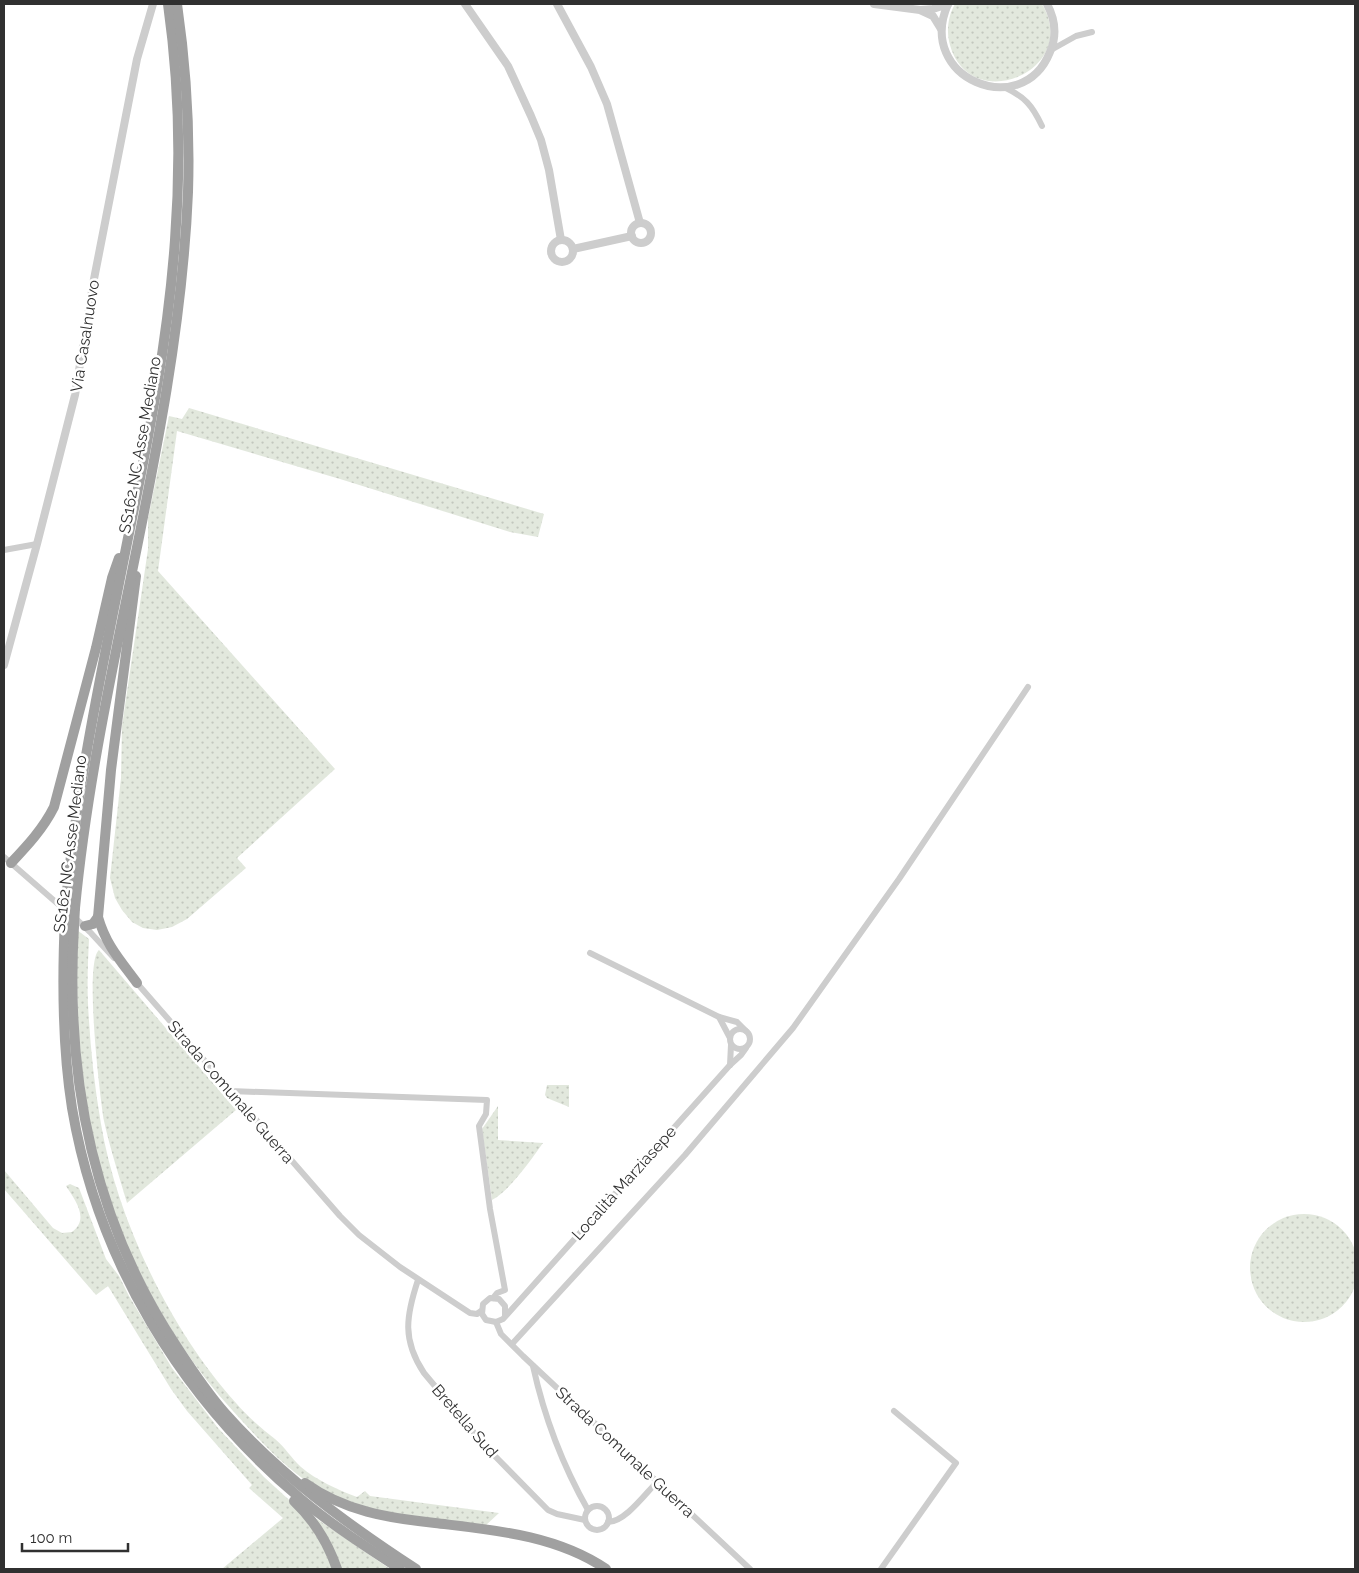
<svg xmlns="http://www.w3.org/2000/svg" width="1359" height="1573" viewBox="0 0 1359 1573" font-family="Raleway,sans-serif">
  <defs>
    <pattern id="green-dots" width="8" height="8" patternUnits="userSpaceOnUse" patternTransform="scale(1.25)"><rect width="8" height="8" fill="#e2e8dd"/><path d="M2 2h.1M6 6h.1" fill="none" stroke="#c2c7be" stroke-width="1.8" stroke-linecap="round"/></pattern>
  </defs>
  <rect width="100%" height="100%" fill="#fff"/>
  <g fill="url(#green-dots)">
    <path d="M 955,4 L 1042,4 C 1082,71 970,117 950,45 C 946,31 948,16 955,4 Z"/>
    <path d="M 189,408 L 544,514 L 538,537 L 510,532 L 340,479 L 177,431 L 158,571 L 335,769 L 237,858 L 246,868 L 187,919 L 172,927 L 157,930 L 143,928 L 132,922 L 122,910 L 115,898 L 110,878 L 121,778 L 122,726 L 148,549 L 148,519 L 169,416 L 182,419 Z"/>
    <path d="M 77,930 L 89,939 C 88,961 87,982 88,1004 C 90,1044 94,1084 101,1124 C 117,1220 171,1331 236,1403 C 248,1417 261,1428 275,1439 C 285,1447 291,1458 301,1467 C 316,1480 338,1490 357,1497 L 365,1491 L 370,1496 L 499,1513 L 485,1526 C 453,1522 416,1520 385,1514 C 374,1511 364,1507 354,1504 C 345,1501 335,1499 327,1494 C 290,1474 261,1442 233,1411 C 156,1327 100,1209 84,1096 C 76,1041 77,985 77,930 Z"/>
    <path d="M 99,950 L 236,1110 L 127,1203 C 119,1176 110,1148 104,1121 C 100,1098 84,962 99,950 Z"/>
    <path d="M 547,1085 L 569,1085 L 569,1107 L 547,1098 L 545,1095 Z"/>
    <path d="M 498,1106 L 498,1140 L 543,1143 C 530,1161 511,1189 492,1200 L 482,1129 Z"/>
    <path d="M 4,1170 L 53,1228 L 62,1233 L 72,1232 C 90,1219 75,1200 66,1186 L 70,1184 L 79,1188 L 106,1259 L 119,1276 L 129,1296 L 172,1368 L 218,1428 L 264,1477 L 299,1509 L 324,1546 L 333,1569 L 222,1569 L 283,1518 L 249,1488 L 252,1485 L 187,1411 L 171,1389 L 108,1286 L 96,1295 L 4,1189 Z"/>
    <circle cx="1304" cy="1268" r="54"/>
    <path d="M 317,1519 L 390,1569 L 340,1569 L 315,1520 Z"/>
  </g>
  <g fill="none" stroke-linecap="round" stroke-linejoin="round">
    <g stroke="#cdcdcd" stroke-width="6">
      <path d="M 1051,50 L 1076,36 L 1092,32"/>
      <path d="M 1004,87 C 1025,97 1032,105 1042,126"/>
      <path d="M 4,550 L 37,544"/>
      <path d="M 4,857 L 66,911"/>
      <path d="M 74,917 L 90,932 L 114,958"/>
      <path d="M 590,953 L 719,1017 L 737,1022 L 746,1031"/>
      <path d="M 136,982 L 340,1216 L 359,1235 L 400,1267 L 470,1313 L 477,1314 L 481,1311"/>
      <path d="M 719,1017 L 730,1038"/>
      <circle cx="740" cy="1039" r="10"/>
      <path d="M 730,1065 L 731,1045"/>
      <path d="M 230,1091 L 487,1100 L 486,1114 L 479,1126 L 490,1209 L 505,1290 L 497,1293 L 493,1298"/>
      <path d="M 418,1280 C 406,1316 402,1340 424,1373 L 486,1447 L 548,1510 L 557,1514 L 585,1520"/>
      <path d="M 505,1316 L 505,1306 L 499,1299 L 490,1298 L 483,1304 L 482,1314 L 486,1320 L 496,1322 L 503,1319 L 730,1065 L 741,1055 L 746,1048"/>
      <path d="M 496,1322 L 501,1334 L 523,1356 L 750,1569"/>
      <path d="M 512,1344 L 685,1155 L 793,1028 L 899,879 L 1028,687"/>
      <path d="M 533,1366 C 544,1416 563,1466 588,1510"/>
      <circle cx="597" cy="1518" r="12"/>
      <path d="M 608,1522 C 625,1522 645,1494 657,1482"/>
      <path d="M 881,1569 L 956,1463 L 894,1411"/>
    </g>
    <g stroke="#cdcdcd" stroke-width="8">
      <path d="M 465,4 L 508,66 L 531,116 L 541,140 L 549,170 L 561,240"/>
      <path d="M 557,4 L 591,67 L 607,104 L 640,223"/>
      <path d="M 874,4 L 920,10 L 933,16 L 941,29"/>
      <path d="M 948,4 C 915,78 1022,122 1050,52 C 1057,36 1055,19 1047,4"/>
      <path d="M 921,10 L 933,9 L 948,4"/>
      <circle cx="641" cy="233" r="10"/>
      <circle cx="562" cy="251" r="11"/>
      <path d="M 573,249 L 632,236"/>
      <path d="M 4,665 L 37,544 L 75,395 L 94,279 L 137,59 L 153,4"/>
    </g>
    <g stroke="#a0a0a0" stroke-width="10">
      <path d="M 136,576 L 111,770 L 98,917 C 106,945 120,960 137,983"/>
      <path d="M 11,863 C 27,846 43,829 54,807 L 96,648 L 112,578 L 119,558"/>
      <path d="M 66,901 C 78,777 105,655 129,533 C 149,436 168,339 175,240 C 181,161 179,82 168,4"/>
      <path d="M 75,908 C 98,667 178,434 188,192 C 190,129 186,66 177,4"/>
      <path d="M 65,917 C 62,981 62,1045 72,1108 C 98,1262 182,1399 301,1499 C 332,1525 366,1547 400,1569"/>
      <path d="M 74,926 C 65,1076 93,1221 177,1347 C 192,1370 207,1393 225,1413 C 280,1475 347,1524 416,1569"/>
      <path d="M 85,926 L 93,924 L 98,917"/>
      <path d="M 305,1483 C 344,1511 388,1518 435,1523 C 493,1530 556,1535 606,1569"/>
      <path d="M 294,1501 C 314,1520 328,1543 337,1569"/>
    </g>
    <g stroke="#a0a0a0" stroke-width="10">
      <path d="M 65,917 L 66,901"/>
      <path d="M 74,926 L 75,908"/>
    </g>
  </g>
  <g text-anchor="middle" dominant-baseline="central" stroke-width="5" stroke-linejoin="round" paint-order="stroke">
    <g font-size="16" fill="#303030" stroke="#fff">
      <text transform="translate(85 336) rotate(-81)">Via Casalnuovo</text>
      <text transform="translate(140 445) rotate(-80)">SS162 NC Asse Mediano</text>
      <text transform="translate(70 844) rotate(-83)">SS162 NC Asse Mediano</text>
      <text transform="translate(231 1092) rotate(49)">Strada Comunale Guerra</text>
      <text transform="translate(624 1183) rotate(-48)">Località Marziasepe</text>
      <text transform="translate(465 1421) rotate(49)">Bretella Sud</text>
      <text transform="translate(625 1452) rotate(43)">Strada Comunale Guerra</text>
    </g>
  </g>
  <rect width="1359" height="1573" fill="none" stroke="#303030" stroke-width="10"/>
  <path d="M22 1543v8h106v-8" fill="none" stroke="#303030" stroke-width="2.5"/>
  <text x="30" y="1543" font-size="15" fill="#303030" stroke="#ffffff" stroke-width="4" paint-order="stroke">100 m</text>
</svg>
